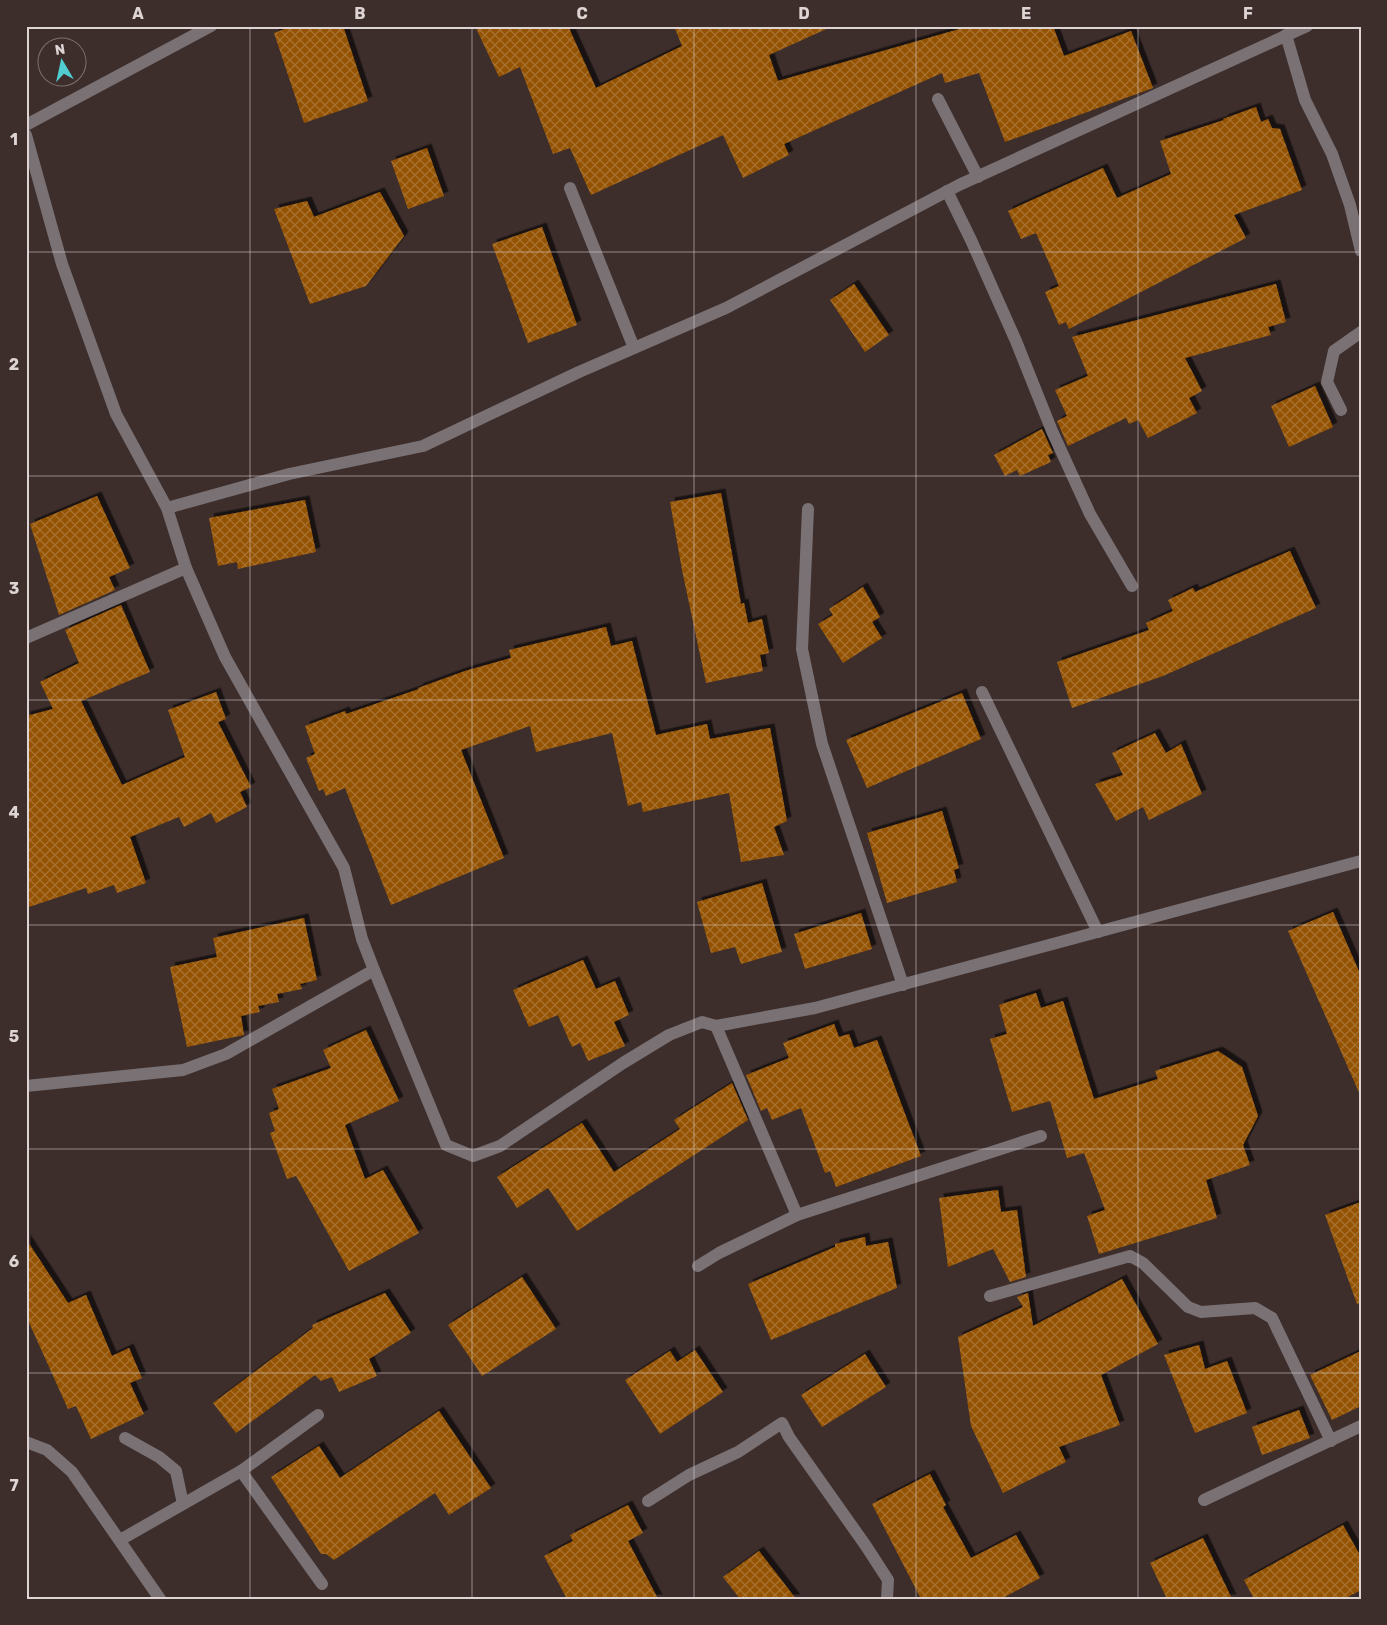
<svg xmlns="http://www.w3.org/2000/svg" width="1387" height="1625" viewBox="0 0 1387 1625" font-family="Rubik,sans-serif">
  <defs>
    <pattern id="building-cross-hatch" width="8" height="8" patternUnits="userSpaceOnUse" patternTransform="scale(1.25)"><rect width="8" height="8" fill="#945200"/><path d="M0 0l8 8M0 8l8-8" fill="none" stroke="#a77230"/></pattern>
    <filter id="shadow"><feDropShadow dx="4.5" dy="-4.5" stdDeviation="0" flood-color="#0009"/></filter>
  </defs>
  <rect width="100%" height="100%" fill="#3d2e2c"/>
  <g fill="url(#building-cross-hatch)" filter="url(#shadow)">
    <path d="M 293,26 L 343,26 L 368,101 L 304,123 L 274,33 Z"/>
    <path d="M 475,26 L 568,26 L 596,88 L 682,46 L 674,26 L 833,26 L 769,55 L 778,81 L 970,26 L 1053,26 L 1064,56 L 1131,31 L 1153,88 L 1005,142 L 979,73 L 945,83 L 942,73 L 784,144 L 789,155 L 743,178 L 723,135 L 591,195 L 570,148 L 553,154 L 520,67 L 499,77 Z"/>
    <path d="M 1256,107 L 1261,122 L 1268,119 L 1272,128 L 1280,129 L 1302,190 L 1234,215 L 1246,238 L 1069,329 L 1066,322 L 1059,325 L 1045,292 L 1059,286 L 1036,233 L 1021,239 L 1008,211 L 1103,168 L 1117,198 L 1171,174 L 1160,141 L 1224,120 L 1223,119 Z"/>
    <path d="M 427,148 L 444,196 L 408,209 L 391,161 Z"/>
    <path d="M 380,192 L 404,236 L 366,286 L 310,304 L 274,209 L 307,201 L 314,217 Z"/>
    <path d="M 542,227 L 577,325 L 528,343 L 492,244 Z"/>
    <path d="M 854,284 L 889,335 L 865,352 L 830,300 Z"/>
    <path d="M 1276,284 L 1286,322 L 1268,327 L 1271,335 L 1185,358 L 1202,391 L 1189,398 L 1197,413 L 1148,438 L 1138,420 L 1129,424 L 1126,418 L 1068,446 L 1057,421 L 1067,416 L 1055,390 L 1088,376 L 1072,337 Z"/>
    <path d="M 1315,386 L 1333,427 L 1289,447 L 1271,406 Z"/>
    <path d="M 1042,429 L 1053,453 L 1048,455 L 1051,462 L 1020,476 L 1017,470 L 1005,476 L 994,455 Z"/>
    <path d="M 721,493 L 741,604 L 744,603 L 748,623 L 762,619 L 769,653 L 760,655 L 763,671 L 706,683 L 682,570 L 670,502 Z"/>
    <path d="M 97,496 L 130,568 L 109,577 L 115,590 L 59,615 L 30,524 Z"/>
    <path d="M 305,500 L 316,552 L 238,569 L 237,562 L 218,566 L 209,518 Z"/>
    <path d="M 1290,551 L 1316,608 L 1163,676 L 1072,708 L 1057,662 L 1149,630 L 1146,623 L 1173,611 L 1168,600 L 1193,588 L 1195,592 Z"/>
    <path d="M 863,587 L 880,617 L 872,622 L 882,638 L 843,663 L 818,624 L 833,615 L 829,609 Z"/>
    <path d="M 121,605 L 150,672 L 81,701 L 122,785 L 185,757 L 168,710 L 216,692 L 226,719 L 218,722 L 251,787 L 240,792 L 247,807 L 216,823 L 211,813 L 184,827 L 179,817 L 130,837 L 146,883 L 117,893 L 114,885 L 88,894 L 86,888 L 26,908 L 26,716 L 53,709 L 40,682 L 79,663 L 65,630 Z"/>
    <path d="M 606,627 L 611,646 L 632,641 L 656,735 L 707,724 L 710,739 L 770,728 L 787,821 L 774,827 L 784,855 L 741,862 L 729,793 L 643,812 L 641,802 L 628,806 L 612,733 L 536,752 L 530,726 L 461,750 L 504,858 L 391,905 L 345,788 L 326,796 L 323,789 L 319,791 L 306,758 L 315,754 L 305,726 L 345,711 L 346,714 L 419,689 L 418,688 L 465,671 L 511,658 L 509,650 Z"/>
    <path d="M 962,693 L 981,739 L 867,788 L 846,740 Z"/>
    <path d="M 1155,733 L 1166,753 L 1181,744 L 1202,794 L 1149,820 L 1143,807 L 1116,821 L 1095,784 L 1123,775 L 1112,753 Z"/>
    <path d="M 942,811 L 959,868 L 954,870 L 957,882 L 887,903 L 867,833 Z"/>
    <path d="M 762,883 L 782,952 L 741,964 L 735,947 L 711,953 L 697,902 Z"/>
    <path d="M 1333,912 L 1361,976 L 1361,1097 L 1288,931 Z"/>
    <path d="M 861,913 L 872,949 L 805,969 L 794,934 Z"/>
    <path d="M 304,918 L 317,980 L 300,984 L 302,989 L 277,994 L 279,1002 L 258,1006 L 260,1012 L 241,1016 L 244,1035 L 187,1047 L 170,967 L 217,957 L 213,938 Z"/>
    <path d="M 583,960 L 596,989 L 615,981 L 629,1015 L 614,1022 L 625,1046 L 588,1061 L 580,1043 L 572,1047 L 558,1015 L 529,1027 L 513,990 Z"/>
    <path d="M 1036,993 L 1041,1008 L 1063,1001 L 1094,1099 L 1158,1079 L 1155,1071 L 1218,1051 L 1242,1067 L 1258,1116 L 1243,1145 L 1250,1165 L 1206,1180 L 1217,1218 L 1099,1254 L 1087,1216 L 1105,1210 L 1084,1153 L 1067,1158 L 1050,1101 L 1012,1112 L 990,1039 L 1007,1034 L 999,1005 Z"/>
    <path d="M 834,1024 L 839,1037 L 849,1034 L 854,1048 L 877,1040 L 921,1156 L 836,1187 L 830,1171 L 825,1173 L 801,1108 L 772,1120 L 767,1108 L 761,1111 L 746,1075 L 789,1058 L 783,1043 Z"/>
    <path d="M 366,1030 L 399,1101 L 345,1125 L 365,1179 L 383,1170 L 419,1233 L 349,1271 L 296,1176 L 287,1179 L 270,1133 L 275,1131 L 269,1113 L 279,1109 L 272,1089 L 331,1068 L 323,1050 Z"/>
    <path d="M 732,1083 L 748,1120 L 577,1231 L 548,1188 L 517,1208 L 497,1177 L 582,1123 L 614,1172 L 680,1129 L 674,1120 Z"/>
    <path d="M 998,1190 L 1001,1212 L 1017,1210 L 1026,1277 L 1010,1282 L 993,1249 L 948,1267 L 939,1198 Z"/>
    <path d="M 1361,1202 L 1361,1303 L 1357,1304 L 1325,1215 Z"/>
    <path d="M 865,1237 L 866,1246 L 888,1242 L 897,1288 L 771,1340 L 748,1284 L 835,1247 L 835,1244 Z"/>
    <path d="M 26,1239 L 68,1303 L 86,1295 L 112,1356 L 129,1348 L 142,1378 L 130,1383 L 144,1414 L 91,1439 L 76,1406 L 68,1409 L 26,1316 Z"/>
    <path d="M 522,1277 L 556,1329 L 482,1376 L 448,1325 Z"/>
    <path d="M 1122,1279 L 1158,1344 L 1101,1375 L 1120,1425 L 1059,1447 L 1066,1462 L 1003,1493 L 971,1426 L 958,1337 L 1023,1307 L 1017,1297 L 1028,1293 L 1033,1326 Z"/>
    <path d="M 385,1293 L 411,1333 L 369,1359 L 377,1376 L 339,1392 L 332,1377 L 321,1381 L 315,1375 L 236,1433 L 213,1403 L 313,1328 L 312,1325 Z"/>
    <path d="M 1199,1345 L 1205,1369 L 1227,1361 L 1247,1413 L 1195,1433 L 1164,1355 Z"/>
    <path d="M 695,1350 L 723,1392 L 660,1434 L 625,1380 L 670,1351 L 677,1362 Z"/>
    <path d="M 1361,1351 L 1361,1406 L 1332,1420 L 1310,1375 Z"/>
    <path d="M 865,1354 L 886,1387 L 822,1427 L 801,1395 Z"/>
    <path d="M 1299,1410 L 1310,1438 L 1262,1455 L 1252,1427 Z"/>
    <path d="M 439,1411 L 491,1488 L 449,1515 L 435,1493 L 334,1560 L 326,1554 L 321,1554 L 271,1477 L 319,1446 L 340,1478 Z"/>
    <path d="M 930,1474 L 946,1505 L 943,1507 L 971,1558 L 1016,1535 L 1040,1578 L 1001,1599 L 921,1599 L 872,1504 Z"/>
    <path d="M 628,1505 L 643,1533 L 628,1541 L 658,1599 L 567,1599 L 544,1556 L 573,1541 L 570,1535 Z"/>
    <path d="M 1343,1525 L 1361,1557 L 1361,1590 L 1344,1599 L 1254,1599 L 1244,1580 Z"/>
    <path d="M 1203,1538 L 1232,1599 L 1167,1599 L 1150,1563 Z"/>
    <path d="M 759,1551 L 796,1599 L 740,1599 L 723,1577 Z"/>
  </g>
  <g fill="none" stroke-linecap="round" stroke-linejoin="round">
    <g stroke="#797174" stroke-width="12">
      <path d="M 1286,35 L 1305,100 L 1332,154 L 1350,205 L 1361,251"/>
      <path d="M 938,99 L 978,177"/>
      <path d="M 26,125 L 211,26"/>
      <path d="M 26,135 L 62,264 L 116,414 L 167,508 L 186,568 L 225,657 L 344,868 L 362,939 L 374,970 L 226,1054 L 183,1070 L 26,1086"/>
      <path d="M 570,188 L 634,348"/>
      <path d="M 947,191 L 971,240 L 1016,341 L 1052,431 L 1090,514 L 1132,586"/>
      <path d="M 1341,410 L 1327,382 L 1334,351 L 1361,332"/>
      <path d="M 167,508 L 289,474 L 423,446 L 579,372 L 726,308 L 959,185 L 1307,26"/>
      <path d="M 808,509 L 802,649 L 822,744 L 903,985"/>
      <path d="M 26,638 L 186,568"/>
      <path d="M 982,692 L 1098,932"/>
      <path d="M 374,970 L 446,1145 L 473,1156 L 500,1146 L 623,1063 L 669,1035 L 702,1022 L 716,1026 L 815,1008 L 1361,861"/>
      <path d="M 716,1026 L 797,1215"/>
      <path d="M 698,1266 L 719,1253 L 797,1215 L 1041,1136"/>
      <path d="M 990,1296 L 1130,1256 L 1143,1263 L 1188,1307 L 1201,1312 L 1255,1308 L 1272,1318 L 1331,1441"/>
      <path d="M 125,1438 L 159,1457 L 176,1471 L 183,1504"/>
      <path d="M 26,1442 L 47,1450 L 72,1472 L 160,1599"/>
      <path d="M 241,1471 L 322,1584"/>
      <path d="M 1204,1500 L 1361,1426"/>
      <path d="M 648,1501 L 689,1475 L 738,1452 L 782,1423 L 789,1437 L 866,1546 L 888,1580 L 887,1599"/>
      <path d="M 120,1540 L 241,1471 L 318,1415"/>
    </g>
  </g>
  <path fill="none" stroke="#ded4d3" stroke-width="1" stroke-opacity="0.55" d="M 250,26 L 250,1599M 472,26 L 472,1599M 694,26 L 694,1599M 916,26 L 916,1599M 1138,26 L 1138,1599M 26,252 L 1361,252M 26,476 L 1361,476M 26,700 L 1361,700M 26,925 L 1361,925M 26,1149 L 1361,1149M 26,1373 L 1361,1373"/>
  <rect width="1387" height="1625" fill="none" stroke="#3d2e2c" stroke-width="55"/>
  <g transform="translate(62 62) rotate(351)"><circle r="24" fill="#3d2e2c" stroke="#7d706f"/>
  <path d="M0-4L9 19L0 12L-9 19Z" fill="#51ccd1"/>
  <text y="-8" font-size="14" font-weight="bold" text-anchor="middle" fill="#ded4d3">N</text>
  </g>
  <rect x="28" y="28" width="1332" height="1570" fill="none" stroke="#ded4d3" stroke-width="2"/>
  <g font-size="16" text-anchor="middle" font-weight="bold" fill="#ded4d3">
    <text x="138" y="19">A</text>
    <text x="360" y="19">B</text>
    <text x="582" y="19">C</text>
    <text x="804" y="19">D</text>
    <text x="1026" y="19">E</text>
    <text x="1248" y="19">F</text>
    <text x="14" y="145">1</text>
    <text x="14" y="370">2</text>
    <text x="14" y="594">3</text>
    <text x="14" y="818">4</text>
    <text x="14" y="1042">5</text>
    <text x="14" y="1267">6</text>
    <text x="14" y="1491">7</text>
  </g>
</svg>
